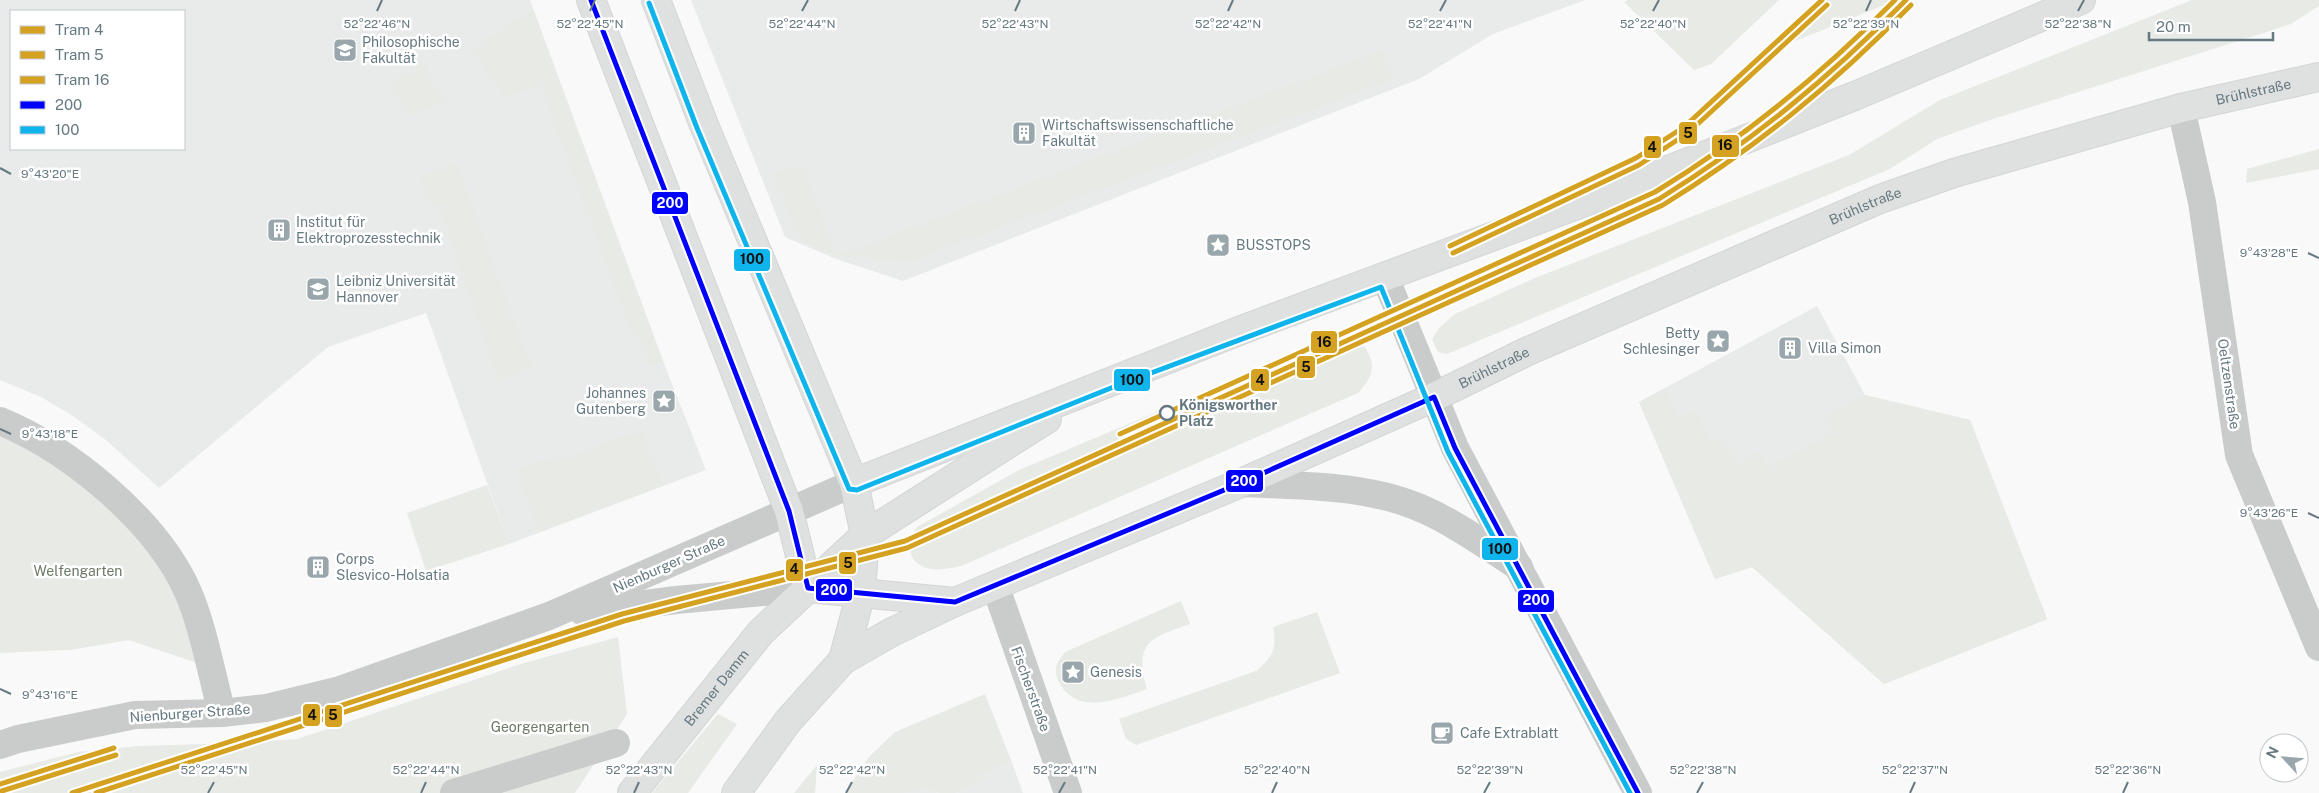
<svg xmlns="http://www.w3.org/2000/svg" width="2319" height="793" viewBox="0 0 2319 793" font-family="'Public Sans',sans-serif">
  <rect width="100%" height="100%" fill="#f9f9f9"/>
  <g fill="#e9eaea" fill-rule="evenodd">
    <path d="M 0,0 L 530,0 L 663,361 L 706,470 L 509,544 L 426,313 L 328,347 L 159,488 L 106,440 L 73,416 L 41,397 L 0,380 ZM 11,11 L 184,11 L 184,149 L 11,149 Z"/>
    <path d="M 691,0 L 1585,0 L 1493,34 L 1419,79 L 903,281 L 836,259 L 785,237 Z"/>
    <path d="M 1817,306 L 1865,395 L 1970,420 L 2047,619 L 1884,684 L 1752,567 L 1715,579 L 1639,402 Z"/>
    <path d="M 1011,760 L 1023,793 L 956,793 Z"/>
    <path d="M 921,788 L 939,793 L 901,793 L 906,790 Z"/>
  </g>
  <g fill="#e8eae6">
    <path d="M 1628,0 L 1779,0 L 1711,64 L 1694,70 L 1624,2 Z"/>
    <path d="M 1827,0 L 1897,0 L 1773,50 Z"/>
    <path d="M 2192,0 L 2319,0 L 2319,6 L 2291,24 L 1987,121 L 1937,139 L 1890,169 L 1447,354 L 1438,352 L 1432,339 L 1440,327 L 1455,314 L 1535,278 L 1849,155 L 1940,100 Z"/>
    <path d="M 533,9 L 663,361 L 650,366 L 633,329 L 630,329 L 540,85 L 504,97 L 472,50 Z"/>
    <path d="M 1383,50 L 1393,79 L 910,261 L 837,256 L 799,239 L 773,174 L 802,164 L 837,256 Z"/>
    <path d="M 423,63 L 431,74 L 427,77 L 447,102 L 407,116 L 390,85 Z"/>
    <path d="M 2319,149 L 2319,169 L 2246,183 L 2247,169 Z"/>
    <path d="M 457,163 L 461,174 L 459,175 L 462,177 L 469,196 L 467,197 L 468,200 L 470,199 L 478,220 L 476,221 L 477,224 L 479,223 L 486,243 L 484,245 L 485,247 L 487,247 L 495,266 L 492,267 L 496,271 L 503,294 L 505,293 L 511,311 L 509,312 L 510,316 L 512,315 L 520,336 L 518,337 L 520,342 L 522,341 L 532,367 L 498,380 L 438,205 L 431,207 L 420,177 Z"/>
    <path d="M 1337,336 L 1362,342 C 1376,365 1376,373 1358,393 L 961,566 C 947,569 926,574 914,560 C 911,556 910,549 908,544 L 917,527 L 1019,470 Z"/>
    <path d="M 1664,389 L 1680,419 L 1695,411 L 1711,441 L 1721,435 L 1737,464 L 1759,452 L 1767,468 L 1832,433 L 1824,417 L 1865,395 L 1970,420 L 2047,619 L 1884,684 L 1752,567 L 1715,579 L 1639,402 Z"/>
    <path d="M 0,421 L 161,546 L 209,667 L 129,640 L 70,650 L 0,653 Z"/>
    <path d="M 642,430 L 662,486 L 539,532 L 516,470 L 557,456 L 559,460 Z"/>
    <path d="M 487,485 L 509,544 L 426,571 L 407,513 Z"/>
    <path d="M 1181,601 L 1190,624 C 1150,638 1134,642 1147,689 C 1118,699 1076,718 1058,680 C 1053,669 1057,661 1065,652 Z"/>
    <path d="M 1317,612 L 1340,673 L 1136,745 L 1126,739 L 1119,719 L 1256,671 C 1273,657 1277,648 1273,627 Z"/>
    <path d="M 618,637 L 627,714 L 575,793 L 0,793 L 0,772 L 78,752 L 139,746 L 235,743 L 297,739 L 524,663 Z"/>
    <path d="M 985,694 L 1011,760 L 956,793 L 939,793 L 921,788 L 901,793 L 845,793 L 869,757 L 895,732 Z"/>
    <path d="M 718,714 L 737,724 L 688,793 L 652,793 Z"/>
    <path d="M 817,765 L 815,793 L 794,793 Z"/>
  </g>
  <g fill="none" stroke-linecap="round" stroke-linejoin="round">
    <g stroke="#d4d5d5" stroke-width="30">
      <g id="secondary">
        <path d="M 591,0 L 789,511 L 808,588"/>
        <path d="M 656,0 L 704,125 L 854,483 L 865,535 L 861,593 L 843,660"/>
        <path d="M 854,483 L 1244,329 L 1628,186 L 1857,95 L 2081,0"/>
        <path d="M 808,588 L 955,602"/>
        <path id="s1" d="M 632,793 L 761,632 L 865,535 L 1047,419"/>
        <path id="s2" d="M 736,793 L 788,721 L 843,660 L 892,632 L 955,602 L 1241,483 L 1434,397 L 1528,351 L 1880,199 L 1954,173 L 2181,108 L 2319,77"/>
      </g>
    </g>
    <path stroke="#cacccc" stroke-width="28" d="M 454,793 L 616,743"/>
    <g stroke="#cacccc" stroke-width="28">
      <path d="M 2181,108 L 2202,202 L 2239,455 L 2319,647"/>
      <path d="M 0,421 C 70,450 157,521 188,592 C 203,626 212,676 222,713"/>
      <path d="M 995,585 L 1068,793"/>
    </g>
    <g stroke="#cacccc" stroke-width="28">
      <path d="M 1385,277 L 1455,448 L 1638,793"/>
      <path d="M 1241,483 C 1302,486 1368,484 1425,510 C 1458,525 1488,547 1519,567"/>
      <path d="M 583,612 L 676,600 L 808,588"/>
      <path d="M 0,745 L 18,739 L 135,715 L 222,713 L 266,708 L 340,690 L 549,616 L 854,483"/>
    </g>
    <use href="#secondary" stroke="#dfe0e0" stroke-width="28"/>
    <g stroke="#fff" stroke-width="9">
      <path id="bus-1" d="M 591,0 L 789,511 L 808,588 L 955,602 L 1241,483 L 1434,397 L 1455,448 L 1638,793"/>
    </g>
    <g stroke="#fff" stroke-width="9">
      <path id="bus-2" d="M 649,3 L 697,128 L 849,489 L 857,490 L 1111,388 L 1381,287 L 1448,452 L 1630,793"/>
    </g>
    <use href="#bus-1" stroke="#00f" stroke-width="5"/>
    <use href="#bus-2" stroke="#0fb4ec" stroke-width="5"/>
    <g stroke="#fff" stroke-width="9">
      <g id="tram-1">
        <path d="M 1450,246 L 1636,158 L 1684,127 L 1822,0"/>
        <path d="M 0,784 L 114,748"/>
        <path d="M 72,793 L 622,614 L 905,541 L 1659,199 C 1754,140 1828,79 1906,0"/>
      </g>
    </g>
    <g stroke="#fff" stroke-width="9">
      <g id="tram-2">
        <path d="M 1453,253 L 1639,165 L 1688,133 L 1827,5"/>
        <path d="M 2,791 L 116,755"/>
        <path d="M 96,793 L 624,621 L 907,548 L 1663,205 C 1758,146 1833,85 1911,5"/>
      </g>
    </g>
    <g stroke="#fff" stroke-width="9">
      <path id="tram-3" d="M 1120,434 L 1655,192 C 1744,138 1822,74 1895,0"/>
    </g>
    <use href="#tram-1" stroke="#d4a220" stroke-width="5"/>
    <use href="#tram-2" stroke="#d4a220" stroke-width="5"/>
    <use href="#tram-3" stroke="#d4a220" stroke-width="5"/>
  </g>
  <path fill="none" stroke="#667981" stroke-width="2" d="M 377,11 L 382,0M 590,11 L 595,0M 802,11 L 808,0M 1015,11 L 1020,0M 1228,11 L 1233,0M 1440,11 L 1446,0M 1653,11 L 1659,0M 1866,11 L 1871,0M 2078,11 L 2084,0M 0,168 L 11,174M 2308,253 L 2319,258M 0,429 L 11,434M 2308,513 L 2319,518M 0,689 L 11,694M 208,793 L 214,782M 421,793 L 426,782M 634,793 L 639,782M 846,793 L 852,782M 1059,793 L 1065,782M 1272,793 L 1277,782M 1484,793 L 1490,782M 1697,793 L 1703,782M 1910,793 L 1915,782M 2123,793 L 2128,782"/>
  <defs>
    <g id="university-square" transform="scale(1.25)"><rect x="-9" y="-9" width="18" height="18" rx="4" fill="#99a6ab" stroke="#fff"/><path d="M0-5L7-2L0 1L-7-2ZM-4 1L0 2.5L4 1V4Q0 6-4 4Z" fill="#fff"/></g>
    <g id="building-square" transform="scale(1.25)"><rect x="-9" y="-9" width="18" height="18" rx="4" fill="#99a6ab" stroke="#fff"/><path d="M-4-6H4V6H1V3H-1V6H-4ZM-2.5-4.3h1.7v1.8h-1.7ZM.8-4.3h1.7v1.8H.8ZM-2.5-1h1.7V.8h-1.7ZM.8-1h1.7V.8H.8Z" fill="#fff"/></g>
    <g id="sight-square" transform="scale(1.25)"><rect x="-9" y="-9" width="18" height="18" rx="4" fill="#99a6ab" stroke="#fff"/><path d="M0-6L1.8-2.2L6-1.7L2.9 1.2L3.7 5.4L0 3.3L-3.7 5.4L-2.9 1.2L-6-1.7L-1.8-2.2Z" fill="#fff"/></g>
    <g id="cafe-square" transform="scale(1.25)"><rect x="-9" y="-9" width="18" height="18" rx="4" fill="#99a6ab" stroke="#fff"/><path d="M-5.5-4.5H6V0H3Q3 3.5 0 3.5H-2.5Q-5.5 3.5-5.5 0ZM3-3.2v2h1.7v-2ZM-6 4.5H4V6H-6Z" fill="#fff"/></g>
  </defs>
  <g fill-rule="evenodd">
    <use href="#university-square" x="345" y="50"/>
    <use href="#building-square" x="1024" y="133"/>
    <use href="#building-square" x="279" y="230"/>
    <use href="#sight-square" x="1218" y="245"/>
    <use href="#university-square" x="318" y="289"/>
    <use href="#sight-square" x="1718" y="341"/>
    <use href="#building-square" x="1790" y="348"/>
    <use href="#sight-square" x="664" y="401"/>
    <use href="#building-square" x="318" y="567"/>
    <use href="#sight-square" x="1073" y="672"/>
    <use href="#cafe-square" x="1442" y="733"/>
  </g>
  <circle fill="#fff" stroke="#667981" stroke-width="2.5" cx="1167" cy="413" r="7"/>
  <g text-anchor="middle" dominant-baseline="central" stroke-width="5" stroke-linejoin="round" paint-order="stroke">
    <g font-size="14" fill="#667981" stroke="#fff" text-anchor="start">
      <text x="362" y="42">Philosophische<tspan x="362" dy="16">Fakultät</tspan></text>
      <text x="1042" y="125">Wirtschaftswissenschaftliche<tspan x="1042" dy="16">Fakultät</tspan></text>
      <text x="296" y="222">Institut für<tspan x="296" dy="16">Elektroprozesstechnik</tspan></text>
      <text x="1236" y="245">BUSSTOPS</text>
      <text x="336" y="281">Leibniz Universität<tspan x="336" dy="16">Hannover</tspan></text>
      <text x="1700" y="333" text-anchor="end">Betty<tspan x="1700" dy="16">Schlesinger</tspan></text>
      <text x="1808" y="348">Villa Simon</text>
      <text x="646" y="393" text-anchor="end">Johannes<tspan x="646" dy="16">Gutenberg</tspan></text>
      <text x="336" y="559">Corps<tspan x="336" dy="16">Slesvico-Holsatia</tspan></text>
      <text x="1090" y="672">Genesis</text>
      <text x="1460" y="733">Cafe Extrablatt</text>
    </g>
    <g font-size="14" fill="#667981" stroke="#fff">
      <text stroke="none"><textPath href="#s2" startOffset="1695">Brühlstraße</textPath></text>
      <text stroke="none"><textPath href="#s2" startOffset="1290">Brühlstraße</textPath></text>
      <text stroke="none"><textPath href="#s2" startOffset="885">Brühlstraße</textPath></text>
      <text transform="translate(2229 384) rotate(82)">Oeltzenstraße</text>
      <text transform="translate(669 564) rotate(-24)">Nienburger Straße</text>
      <text stroke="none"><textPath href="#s1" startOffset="135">Bremer Damm</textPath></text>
      <text transform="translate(1031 689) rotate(70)">Fischerstraße</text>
      <text transform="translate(190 713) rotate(-4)">Nienburger Straße</text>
    </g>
    <g font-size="14" font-weight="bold" fill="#667981" stroke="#fff" text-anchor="start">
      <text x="1179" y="405">Königsworther<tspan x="1179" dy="16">Platz</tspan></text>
    </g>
    <g font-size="14" fill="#6b7965" stroke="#fff">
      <text x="78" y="571">Welfengarten</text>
      <text x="540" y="727">Georgengarten</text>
    </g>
  </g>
  <g font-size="12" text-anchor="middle" fill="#667981" stroke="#fff" stroke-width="5" stroke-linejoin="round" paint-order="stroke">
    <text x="377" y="28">52°22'46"N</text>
    <text x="590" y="28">52°22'45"N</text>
    <text x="802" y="28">52°22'44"N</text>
    <text x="1015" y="28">52°22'43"N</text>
    <text x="1228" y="28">52°22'42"N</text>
    <text x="1440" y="28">52°22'41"N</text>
    <text x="1653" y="28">52°22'40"N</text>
    <text x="1866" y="28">52°22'39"N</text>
    <text x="2078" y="28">52°22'38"N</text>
    <text x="50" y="178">9°43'20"E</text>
    <text x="2269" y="257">9°43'28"E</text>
    <text x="50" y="438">9°43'18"E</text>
    <text x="2269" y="517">9°43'26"E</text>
    <text x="50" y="699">9°43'16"E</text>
    <text x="214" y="774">52°22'45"N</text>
    <text x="426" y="774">52°22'44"N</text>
    <text x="639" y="774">52°22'43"N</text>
    <text x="852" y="774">52°22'42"N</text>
    <text x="1065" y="774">52°22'41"N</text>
    <text x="1277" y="774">52°22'40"N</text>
    <text x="1490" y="774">52°22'39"N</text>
    <text x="1703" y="774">52°22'38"N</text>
    <text x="1915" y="774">52°22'37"N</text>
    <text x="2128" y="774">52°22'36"N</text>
  </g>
  <g stroke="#fff" stroke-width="2">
    <rect x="1678" y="121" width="20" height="24" rx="5" fill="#d4a220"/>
    <rect x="1711" y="134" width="29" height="24" rx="5" fill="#d4a220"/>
    <rect x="1643" y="135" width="19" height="24" rx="5" fill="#d4a220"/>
    <rect x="651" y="191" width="38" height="24" rx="5" fill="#00f"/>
    <rect x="733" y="248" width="38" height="24" rx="5" fill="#0fb4ec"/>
    <rect x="1310" y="330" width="28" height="24" rx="5" fill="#d4a220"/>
    <rect x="1296" y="355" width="20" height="24" rx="5" fill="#d4a220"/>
    <rect x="1250" y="368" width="20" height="24" rx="5" fill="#d4a220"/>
    <rect x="1113" y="368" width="38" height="24" rx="5" fill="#0fb4ec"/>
    <rect x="1225" y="469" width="39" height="24" rx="5" fill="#00f"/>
    <rect x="1481" y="537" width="38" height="24" rx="5" fill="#0fb4ec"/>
    <rect x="838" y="551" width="19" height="24" rx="5" fill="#d4a220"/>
    <rect x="785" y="558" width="19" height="24" rx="5" fill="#d4a220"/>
    <rect x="815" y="578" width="38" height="24" rx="5" fill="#00f"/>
    <rect x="1517" y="589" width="38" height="24" rx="5" fill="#00f"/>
    <rect x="302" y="703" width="19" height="24" rx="5" fill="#d4a220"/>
    <rect x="324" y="704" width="19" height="24" rx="5" fill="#d4a220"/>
  </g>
  <g font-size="14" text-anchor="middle" font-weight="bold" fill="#fff">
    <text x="670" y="208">200</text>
    <text x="1244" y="486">200</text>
    <text x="834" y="595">200</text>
    <text x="1536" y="605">200</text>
  </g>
  <g font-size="14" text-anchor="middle" font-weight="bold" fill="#111">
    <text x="1688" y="138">5</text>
    <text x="1725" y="150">16</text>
    <text x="1652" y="152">4</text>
    <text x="752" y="264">100</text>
    <text x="1324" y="347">16</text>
    <text x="1306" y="372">5</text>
    <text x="1260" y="385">4</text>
    <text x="1132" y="385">100</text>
    <text x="1500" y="554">100</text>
    <text x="848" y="568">5</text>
    <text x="794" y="574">4</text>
    <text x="312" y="720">4</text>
    <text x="333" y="720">5</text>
  </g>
  <rect x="10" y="10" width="175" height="140" fill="#ffffff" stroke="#c2c9cd"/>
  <rect x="20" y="26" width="25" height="8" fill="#d4a220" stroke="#c2c9cd"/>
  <text x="55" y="35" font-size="15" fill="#667981">Tram 4</text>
  <rect x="20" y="51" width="25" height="8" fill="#d4a220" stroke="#c2c9cd"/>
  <text x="55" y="60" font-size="15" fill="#667981">Tram 5</text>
  <rect x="20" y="76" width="25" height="8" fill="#d4a220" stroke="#c2c9cd"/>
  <text x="55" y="85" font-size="15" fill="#667981">Tram 16</text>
  <rect x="20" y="101" width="25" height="8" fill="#0000ff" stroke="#c2c9cd"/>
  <text x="55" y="110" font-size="15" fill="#667981">200</text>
  <rect x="20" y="126" width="25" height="8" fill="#0fb4ec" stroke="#c2c9cd"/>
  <text x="55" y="135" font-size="15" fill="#667981">100</text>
  <g transform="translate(2284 758) rotate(296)"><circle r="24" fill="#ffffff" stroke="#c2c9cd"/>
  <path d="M0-4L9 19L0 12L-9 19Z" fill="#99a6ab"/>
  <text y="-8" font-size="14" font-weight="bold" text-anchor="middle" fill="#667981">N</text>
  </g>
  <path d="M2149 32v8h124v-8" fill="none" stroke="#667981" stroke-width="2.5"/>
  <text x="2156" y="32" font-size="15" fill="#667981" stroke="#ffffff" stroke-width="4" paint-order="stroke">20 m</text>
</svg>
